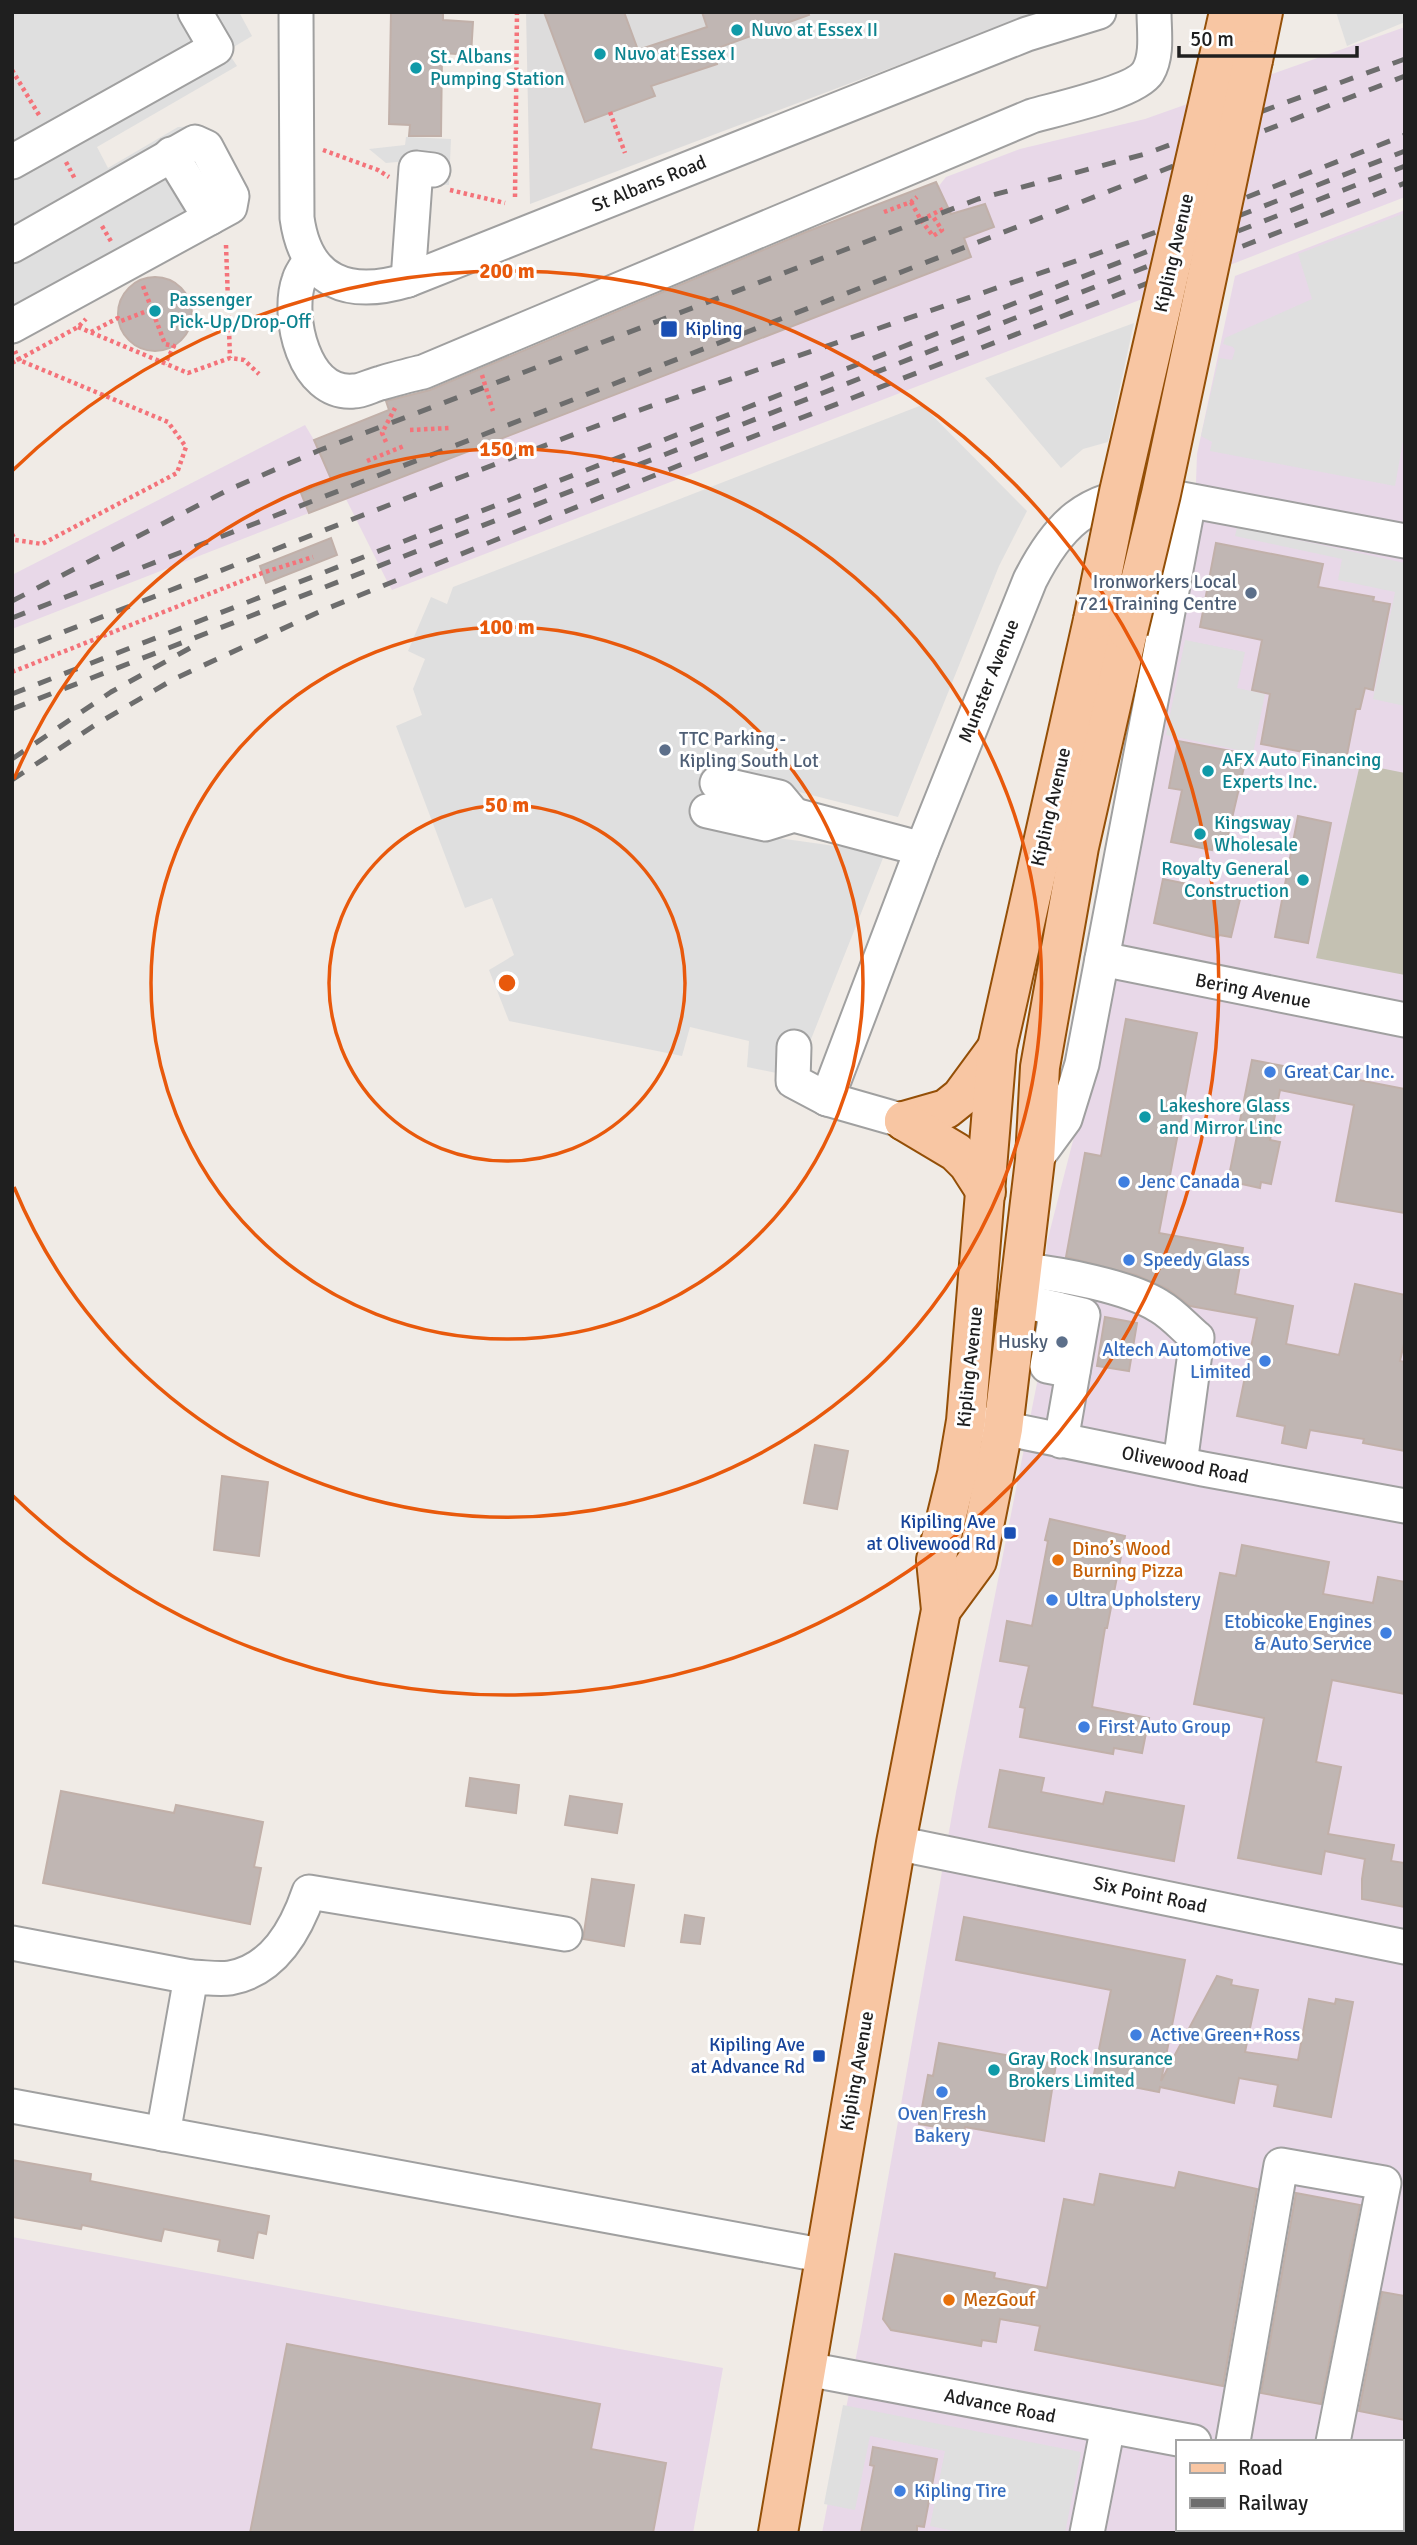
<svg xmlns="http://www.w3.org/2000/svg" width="1417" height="2545" viewBox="0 0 1417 2545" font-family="Signika,sans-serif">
  <rect width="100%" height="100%" fill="#f0ebe6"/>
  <path fill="#dddcdc" d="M 526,12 L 1039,12 L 530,204 Z"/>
  <g fill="#e8d8e8" fill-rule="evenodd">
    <path d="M 1405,27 L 1405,197 L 392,590 L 388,583 L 346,499 L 971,257 L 964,238 L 994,226 L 985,204 L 951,214 L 938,187 L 946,177 L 1020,149 L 1145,119 Z"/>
    <path d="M 1405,210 L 1405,2533 L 822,2533 L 862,2326 L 956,1792 L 1038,1378 L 1047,1242 L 1108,1004 L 1133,895 L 1194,538 L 1197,454 L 1235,276 ZM 1177,2442 L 1401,2442 L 1401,2529 L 1177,2529 Z"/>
    <path d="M 305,425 L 320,450 L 332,481 L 302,493 L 309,513 L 12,629 L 12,575 Z"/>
    <path d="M 12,2237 L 723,2368 L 693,2533 L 12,2533 Z"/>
  </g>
  <path fill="#c4c1b2" d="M 1360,764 L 1405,773 L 1405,975 L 1316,958 Z"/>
  <g fill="#dfdfdf">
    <path d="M 12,12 L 239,12 L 252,36 L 227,51 L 237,66 L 97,147 L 108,168 L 178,127 L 202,126 L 220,139 L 223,225 L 12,346 Z"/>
    <path d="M 1336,12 L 1405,12 L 1405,22 L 1347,46 Z"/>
    <path d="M 406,137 L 451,139 L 449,185 L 409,182 L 408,161 L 386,163 L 369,149 L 405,145 Z"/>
    <path d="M 1405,213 L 1405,430 L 1395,486 L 1210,451 L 1212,442 L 1201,436 L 1219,358 L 1232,360 L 1235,350 L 1233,347 L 1223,344 L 1225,338 L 1312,299 L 1298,254 Z"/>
    <path d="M 1134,323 L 1108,442 L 1083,449 L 1061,468 L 985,378 Z"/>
    <path d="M 922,405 L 1027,511 L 999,566 L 898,817 L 728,774 L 713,829 L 885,853 L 796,1077 L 747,1067 L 749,1041 L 690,1027 L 682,1056 L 509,1021 L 489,970 L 514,955 L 492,898 L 465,908 L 396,726 L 422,715 L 413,689 L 425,659 L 408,651 L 431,597 L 447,604 L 453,587 Z"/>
    <path d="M 1237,527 L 1405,563 L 1405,706 L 1373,699 L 1395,592 L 1338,580 L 1342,559 L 1235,536 Z"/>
    <path d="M 1185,640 L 1245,652 L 1237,688 L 1265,694 L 1253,753 L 1166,735 Z"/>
    <path d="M 843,2405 L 1081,2452 L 1065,2533 L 963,2533 L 930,2526 L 945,2451 L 870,2436 L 855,2510 L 824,2504 Z"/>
  </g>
  <g fill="#c0b6b3" stroke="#c1b0a9" stroke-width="2">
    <path d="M 391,12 L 443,12 L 443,20 L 473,22 L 471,55 L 442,53 L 441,136 L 409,136 L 410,125 L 389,124 Z"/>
    <path d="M 544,12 L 624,12 L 638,50 L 707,27 L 702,12 L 808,12 L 809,15 L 712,50 L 717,64 L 651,86 L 655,96 L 585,122 Z"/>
    <path d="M 936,182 L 951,214 L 985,204 L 994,227 L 964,238 L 971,257 L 309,513 L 301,493 L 332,481 L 314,440 L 389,410 L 386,401 L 430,390 L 806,232 Z"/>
    <circle cx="155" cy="314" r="37"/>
    <path d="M 331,538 L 337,555 L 266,583 L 260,566 Z"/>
    <path d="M 1216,543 L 1323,564 L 1318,587 L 1374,597 L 1373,601 L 1390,604 L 1373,690 L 1365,688 L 1360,709 L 1356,709 L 1346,760 L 1261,744 L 1270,694 L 1252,690 L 1262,640 L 1200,627 Z"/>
    <path d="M 1178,741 L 1247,754 L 1226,844 L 1214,841 L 1212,850 L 1171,842 L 1182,790 L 1169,788 Z"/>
    <path d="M 1298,816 L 1331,823 L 1308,943 L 1275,937 Z"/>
    <path d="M 1163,879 L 1241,895 L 1231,937 L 1219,935 L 1218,938 L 1154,923 Z"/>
    <path d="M 1126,1019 L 1197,1033 L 1159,1233 L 1243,1248 L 1235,1294 L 1293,1306 L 1286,1344 L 1339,1355 L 1355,1284 L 1405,1295 L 1405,1339 L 1400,1361 L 1405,1362 L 1405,1451 L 1363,1443 L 1364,1439 L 1310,1430 L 1306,1448 L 1282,1443 L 1285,1426 L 1237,1416 L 1257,1318 L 1190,1306 L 1168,1289 L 1136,1275 L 1066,1257 L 1085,1153 L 1101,1156 Z"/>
    <path d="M 1252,1060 L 1305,1070 L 1306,1067 L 1338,1073 L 1338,1076 L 1405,1089 L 1405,1213 L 1336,1201 L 1354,1105 L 1280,1090 L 1270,1140 L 1280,1142 L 1271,1184 L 1261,1182 L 1260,1188 L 1228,1181 Z"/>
    <path d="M 1105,1317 L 1137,1323 L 1129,1371 L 1097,1366 Z"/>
    <path d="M 815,1445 L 848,1451 L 837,1509 L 804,1503 Z"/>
    <path d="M 222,1476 L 268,1482 L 259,1556 L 214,1550 Z"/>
    <path d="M 1050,1519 L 1125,1536 L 1107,1628 L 1105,1628 L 1092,1707 L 1149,1718 L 1142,1753 L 1114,1748 L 1113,1754 L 1020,1737 L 1025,1708 L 1020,1707 L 1029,1666 L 1000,1661 L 1007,1621 L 1032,1626 L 1048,1541 L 1045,1540 Z"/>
    <path d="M 1242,1545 L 1329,1562 L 1323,1594 L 1373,1603 L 1378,1577 L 1405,1582 L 1405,1694 L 1332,1680 L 1316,1762 L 1341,1767 L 1328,1834 L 1394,1845 L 1391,1861 L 1405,1863 L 1405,1907 L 1362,1899 L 1362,1879 L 1365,1859 L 1325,1851 L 1321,1874 L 1238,1858 L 1264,1718 L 1194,1704 L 1220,1573 L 1236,1576 Z"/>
    <path d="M 1000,1770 L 1044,1778 L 1041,1792 L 1103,1804 L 1106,1792 L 1184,1806 L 1174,1861 L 989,1827 Z"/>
    <path d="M 470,1778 L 519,1785 L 516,1813 L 466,1806 Z"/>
    <path d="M 61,1791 L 174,1813 L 176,1805 L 263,1822 L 254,1867 L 261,1868 L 250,1924 L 43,1883 Z"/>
    <path d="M 570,1796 L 622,1804 L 617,1833 L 565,1825 Z"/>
    <path d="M 592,1879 L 634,1885 L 624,1946 L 583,1939 Z"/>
    <path d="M 685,1915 L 704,1918 L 700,1944 L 681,1942 Z"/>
    <path d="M 964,1917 L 1185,1960 L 1161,2081 L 1217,1976 L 1232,1980 L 1231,1985 L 1258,1990 L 1245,2052 L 1298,2060 L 1309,1999 L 1335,2004 L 1336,1999 L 1353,2002 L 1331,2117 L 1274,2106 L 1278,2085 L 1239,2078 L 1234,2103 L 1160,2087 L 1159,2092 L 1093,2079 L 1111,1990 L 956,1960 Z"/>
    <path d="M 939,2043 L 1056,2064 L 1044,2141 L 965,2127 L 964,2132 L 919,2124 L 928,2075 L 933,2076 Z"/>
    <path d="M 12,2160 L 91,2174 L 90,2181 L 269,2216 L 266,2234 L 258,2232 L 253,2258 L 218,2251 L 220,2240 L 164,2229 L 161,2241 L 82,2225 L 81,2229 L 12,2217 Z"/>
    <path d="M 1179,2172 L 1257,2189 L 1223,2386 L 1035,2350 L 1040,2326 L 1000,2319 L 996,2342 L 982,2340 L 981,2346 L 891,2330 L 883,2319 L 895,2254 L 995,2273 L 994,2278 L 1047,2288 L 1064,2199 L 1094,2205 L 1100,2174 L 1175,2188 Z"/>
    <path d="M 1296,2193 L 1360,2205 L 1321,2404 L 1261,2393 Z"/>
    <path d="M 1382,2292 L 1405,2296 L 1405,2420 L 1359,2411 Z"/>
    <path d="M 287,2344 L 600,2404 L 591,2449 L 666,2463 L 653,2533 L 250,2533 Z"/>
    <path d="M 873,2447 L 937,2459 L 924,2527 L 917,2526 L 917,2533 L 861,2533 L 874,2466 L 870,2465 Z"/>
  </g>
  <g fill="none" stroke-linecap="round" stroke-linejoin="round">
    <g stroke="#a0a0a0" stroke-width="37">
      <g id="minor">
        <path d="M 296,12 L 297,218 C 306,283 349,298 408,280 L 1027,34 L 1099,12"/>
        <path d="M 171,154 L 210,218"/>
        <path d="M 12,162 L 216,48 L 195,12"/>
        <path d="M 12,246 L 195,142 L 206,147 L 232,196 L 230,207 L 12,326"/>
        <path d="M 310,261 C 306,267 301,273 299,280 C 286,316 304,396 354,391 C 363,391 372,385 381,383 C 395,379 409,375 423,372 L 1032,116 C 1056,109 1136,92 1148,72 C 1158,55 1154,31 1154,12"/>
        <path d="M 408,280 L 416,168 L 433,170"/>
        <path d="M 717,783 L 779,797 L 794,815"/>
        <path d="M 707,811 L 765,824 L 794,815 L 922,849"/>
        <path d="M 1102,959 L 1405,1020"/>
        <path d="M 794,1047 L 793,1081 L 827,1099"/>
        <path d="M 904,1121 L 827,1099 L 922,849 L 1030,580 C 1058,525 1086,497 1150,493 L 1405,541"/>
        <path d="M 1035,1160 L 1065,1119 L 1082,1064 L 1189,501"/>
        <path d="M 1022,1270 C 1060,1274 1127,1286 1159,1306 C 1173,1314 1185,1328 1197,1338 L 1180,1464"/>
        <path d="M 1019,1300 L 1083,1315 L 1061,1441"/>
        <path d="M 1057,1309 L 1047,1366 L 1073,1371"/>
        <path d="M 978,1423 L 1203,1469 L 1405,1506"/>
        <path d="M 896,1843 L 1405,1947"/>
        <path d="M 12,1943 L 191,1977"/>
        <path d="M 12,2106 L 826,2256"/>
        <path d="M 163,2134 L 191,1977 C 203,1977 218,1980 230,1978 C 274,1970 296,1930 309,1892 L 565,1934"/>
        <path d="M 807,2369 L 1194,2442"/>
        <path d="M 1233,2442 L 1281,2165 L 1384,2183 L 1333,2442"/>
        <path d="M 1401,2479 L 1405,2480"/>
        <path d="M 1087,2533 L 1108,2426"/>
      </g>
    </g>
    <g stroke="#944f07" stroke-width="42">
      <g id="major">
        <path d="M 1253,60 L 1263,12"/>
        <path d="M 1218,61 L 1229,12"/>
        <path d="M 904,1121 L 946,1109 L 961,1097 L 997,1048"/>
        <path d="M 904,1121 L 956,1152 L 968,1164 L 986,1192"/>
        <path d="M 941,1610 L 977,1561 L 993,1481 L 1003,1429 L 1035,1160 L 1040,1067 L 1079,847 L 1128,631"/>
        <path d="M 778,2533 L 896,1843 L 941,1610 L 936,1560 L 957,1474 L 966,1421 L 997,1048 L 1093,620"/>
      </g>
    </g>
    <g stroke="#f4737a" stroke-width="4.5" stroke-dasharray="3.5 3.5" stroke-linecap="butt">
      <path d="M 12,70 L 39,115"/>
      <path d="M 610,112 L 625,153"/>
      <path d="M 323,150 L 378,170 L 389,177"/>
      <path d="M 66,162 L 75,179"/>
      <path d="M 450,190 L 505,203"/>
      <path d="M 515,197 L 517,12"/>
      <path d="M 911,202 L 921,220 L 943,209"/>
      <path d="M 884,212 L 911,202 L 917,197"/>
      <path d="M 921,220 L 933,236 L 942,230 L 932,215"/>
      <path d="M 102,226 L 112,243"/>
      <path d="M 226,245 L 230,358"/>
      <path d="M 143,286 L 165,344 L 174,346 L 165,364"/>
      <path d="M 78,327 L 188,373 L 230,358 L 244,360 L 259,374"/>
      <path d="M 91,332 L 118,318 L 121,321 L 152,309"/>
      <path d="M 12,363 L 78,327 L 86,319"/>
      <path d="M 482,375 L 493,411"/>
      <path d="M 410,430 L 449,428"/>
      <path d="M 386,442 L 382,433 L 395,408"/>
      <path d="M 367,461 L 404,446"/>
      <path d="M 12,534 L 15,540 L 42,544 L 177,473 L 186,447 L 168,422 L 19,360 L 15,351"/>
      <path d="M 12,672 L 262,573 L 313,557"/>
    </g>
    <use href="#minor" stroke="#fff" stroke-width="33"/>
    <use href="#major" stroke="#f8c6a3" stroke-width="38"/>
    <g stroke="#6d6d6d" stroke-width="5" stroke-dasharray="14 14" stroke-linecap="butt">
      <path d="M 12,601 L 228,490 L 320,450 L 978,199 L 1145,154 L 1405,59"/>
      <path d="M 12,618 L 1405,76"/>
      <path d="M 12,652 L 448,482 L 631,413 L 1099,253 L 1189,220 L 1405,135"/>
      <path d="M 12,694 L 1405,151"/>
      <path d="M 12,709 L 1405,166"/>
      <path d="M 12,759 L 111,692 L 190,648"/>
      <path d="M 12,780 L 95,725 L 174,679 L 321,611 L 680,465 L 1405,183"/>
    </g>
    <g stroke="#944f07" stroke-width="42" stroke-linecap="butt">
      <g id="major-bridge">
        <path d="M 1093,620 L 1119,492 L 1218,61"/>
        <path d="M 1128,631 L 1161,494 L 1253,60"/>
      </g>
    </g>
    <use href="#major-bridge" stroke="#f8c6a3" stroke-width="38"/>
  </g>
  <g fill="none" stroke="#e8590c" stroke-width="3.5">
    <circle cx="507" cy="983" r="178"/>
    <circle cx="507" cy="983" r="356"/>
    <path d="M14 779A534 534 0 1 1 14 1187"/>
    <path d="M12 471A712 712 0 1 1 12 1495"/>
  </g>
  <g fill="#0f9aa8" stroke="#fff" stroke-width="2.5">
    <circle cx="737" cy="30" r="7"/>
    <circle cx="600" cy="54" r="7"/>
    <circle cx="416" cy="68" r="7"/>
    <circle cx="155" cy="311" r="7"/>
    <circle cx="1208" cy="771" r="7"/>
    <circle cx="1200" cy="834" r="7"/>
    <circle cx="1303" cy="880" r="7"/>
    <circle cx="1145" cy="1117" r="7"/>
    <circle cx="994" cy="2070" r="7"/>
  </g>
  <g fill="#1a4fb4" stroke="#fff" stroke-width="2.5">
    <rect x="660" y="320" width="18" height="18" rx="3.5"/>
    <rect x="1003" y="1526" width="14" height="14" rx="3.5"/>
    <rect x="812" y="2049" width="14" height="14" rx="3.5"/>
  </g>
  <g fill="#5c6f8a" stroke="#fff" stroke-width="2.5">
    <circle cx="1251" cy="593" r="7"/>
    <circle cx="665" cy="750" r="7"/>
    <circle cx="1062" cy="1342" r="7"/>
  </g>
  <g fill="#3f7fe0" stroke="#fff" stroke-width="2.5">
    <circle cx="1270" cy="1072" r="7"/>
    <circle cx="1124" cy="1182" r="7"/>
    <circle cx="1129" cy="1260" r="7"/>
    <circle cx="1265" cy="1361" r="7"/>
    <circle cx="1052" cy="1600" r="7"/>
    <circle cx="1386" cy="1633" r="7"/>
    <circle cx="1084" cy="1727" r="7"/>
    <circle cx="1136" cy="2035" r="7"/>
    <circle cx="942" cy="2092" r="7"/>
    <circle cx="900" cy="2491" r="7"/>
  </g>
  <g fill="#e8710a" stroke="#fff" stroke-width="2.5">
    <circle cx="1058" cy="1560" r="7"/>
    <circle cx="949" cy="2300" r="7"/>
  </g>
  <g text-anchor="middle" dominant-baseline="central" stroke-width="6" stroke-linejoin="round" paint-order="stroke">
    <g font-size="19" fill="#0d838f" stroke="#fff" text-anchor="start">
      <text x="751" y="30">Nuvo at Essex II</text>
      <text x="614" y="54">Nuvo at Essex I</text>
      <text x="430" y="57">St. Albans<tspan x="430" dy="22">Pumping Station</tspan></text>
      <text x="169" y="300">Passenger<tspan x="169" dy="22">Pick-Up/Drop-Off</tspan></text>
      <text x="1222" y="760">AFX Auto Financing<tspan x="1222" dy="22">Experts Inc.</tspan></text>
      <text x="1214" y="823">Kingsway<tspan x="1214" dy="22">Wholesale</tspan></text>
      <text x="1289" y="869" text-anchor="end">Royalty General<tspan x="1289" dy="22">Construction</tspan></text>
      <text x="1159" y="1106">Lakeshore Glass<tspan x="1159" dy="22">and Mirror Linc</tspan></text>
      <text x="1008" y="2059">Gray Rock Insurance<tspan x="1008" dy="22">Brokers Limited</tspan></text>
    </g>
    <g font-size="19" fill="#1f1f1f" stroke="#fff">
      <text transform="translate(649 184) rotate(-22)">St Albans Road</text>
      <text transform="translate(1174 253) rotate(-77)">Kipling Avenue</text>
      <text transform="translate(989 681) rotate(-68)">Munster Avenue</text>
      <text transform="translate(1051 807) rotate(-77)">Kipling Avenue</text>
      <text transform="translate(1253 991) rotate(11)">Bering Avenue</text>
      <text transform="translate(970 1367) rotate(-84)">Kipling Avenue</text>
      <text transform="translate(1185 1465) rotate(11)">Olivewood Road</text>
      <text transform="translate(1150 1895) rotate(12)">Six Point Road</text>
      <text transform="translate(857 2071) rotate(-80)">Kipling Avenue</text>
      <text transform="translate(1000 2406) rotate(11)">Advance Road</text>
    </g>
    <g font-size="19" fill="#164399" stroke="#fff" text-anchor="end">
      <text x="685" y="329" text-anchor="start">Kipling</text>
      <text x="996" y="1522">Kipiling Ave<tspan x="996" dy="22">at Olivewood Rd</tspan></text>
      <text x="805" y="2045">Kipiling Ave<tspan x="805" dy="22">at Advance Rd</tspan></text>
    </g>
    <g font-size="19" fill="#4e5e75" stroke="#fff" text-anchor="end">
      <text x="1237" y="582">Ironworkers Local<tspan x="1237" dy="22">721 Training Centre</tspan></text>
      <text x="679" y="739" text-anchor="start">TTC Parking -<tspan x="679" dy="22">Kipling South Lot</tspan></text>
      <text x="1048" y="1342">Husky</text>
    </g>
    <g font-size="19" fill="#366cbe" stroke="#fff" text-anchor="start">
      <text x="1284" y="1072">Great Car Inc.</text>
      <text x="1138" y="1182">Jenc Canada</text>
      <text x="1143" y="1260">Speedy Glass</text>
      <text x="1251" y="1350" text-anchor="end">Altech Automotive<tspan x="1251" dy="22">Limited</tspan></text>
      <text x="1066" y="1600">Ultra Upholstery</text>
      <text x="1372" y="1622" text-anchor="end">Etobicoke Engines<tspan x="1372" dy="22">&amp; Auto Service</tspan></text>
      <text x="1098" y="1727">First Auto Group</text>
      <text x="1150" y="2035">Active Green+Ross</text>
      <text x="942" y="2114" text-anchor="middle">Oven Fresh<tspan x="942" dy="22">Bakery</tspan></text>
      <text x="914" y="2491">Kipling Tire</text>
    </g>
    <g font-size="19" fill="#c56008" stroke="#fff" text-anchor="start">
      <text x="1072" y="1549">Dino’s Wood<tspan x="1072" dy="22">Burning Pizza</tspan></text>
      <text x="963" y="2300">MezGouf</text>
    </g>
  </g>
  <circle cx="507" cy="983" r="10" fill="#e8590c" stroke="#fff" stroke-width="3.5"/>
  <g font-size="21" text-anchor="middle" font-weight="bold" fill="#e8590c" stroke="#fff" stroke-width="6" stroke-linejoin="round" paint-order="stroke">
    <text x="507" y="278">200 m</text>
    <text x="507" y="456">150 m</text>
    <text x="507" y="634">100 m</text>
    <text x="507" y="812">50 m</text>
  </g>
  <rect width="1417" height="2545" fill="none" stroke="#1f1f1f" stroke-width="28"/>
  <rect x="1176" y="2440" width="228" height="91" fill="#ffffff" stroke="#a5a5a5" stroke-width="2"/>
  <rect x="1190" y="2463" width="35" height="10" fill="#f8c6a3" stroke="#a5a5a5" stroke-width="2"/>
  <text x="1238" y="2475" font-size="21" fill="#1f1f1f">Road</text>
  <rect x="1190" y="2498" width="35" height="10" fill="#6d6d6d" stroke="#a5a5a5" stroke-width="2"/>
  <text x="1238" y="2510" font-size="21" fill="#1f1f1f">Railway</text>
  <path d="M1179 46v10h178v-10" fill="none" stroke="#1f1f1f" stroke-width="3.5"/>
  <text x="1190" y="46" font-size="21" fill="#1f1f1f" stroke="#ffffff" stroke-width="5" paint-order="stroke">50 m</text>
</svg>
